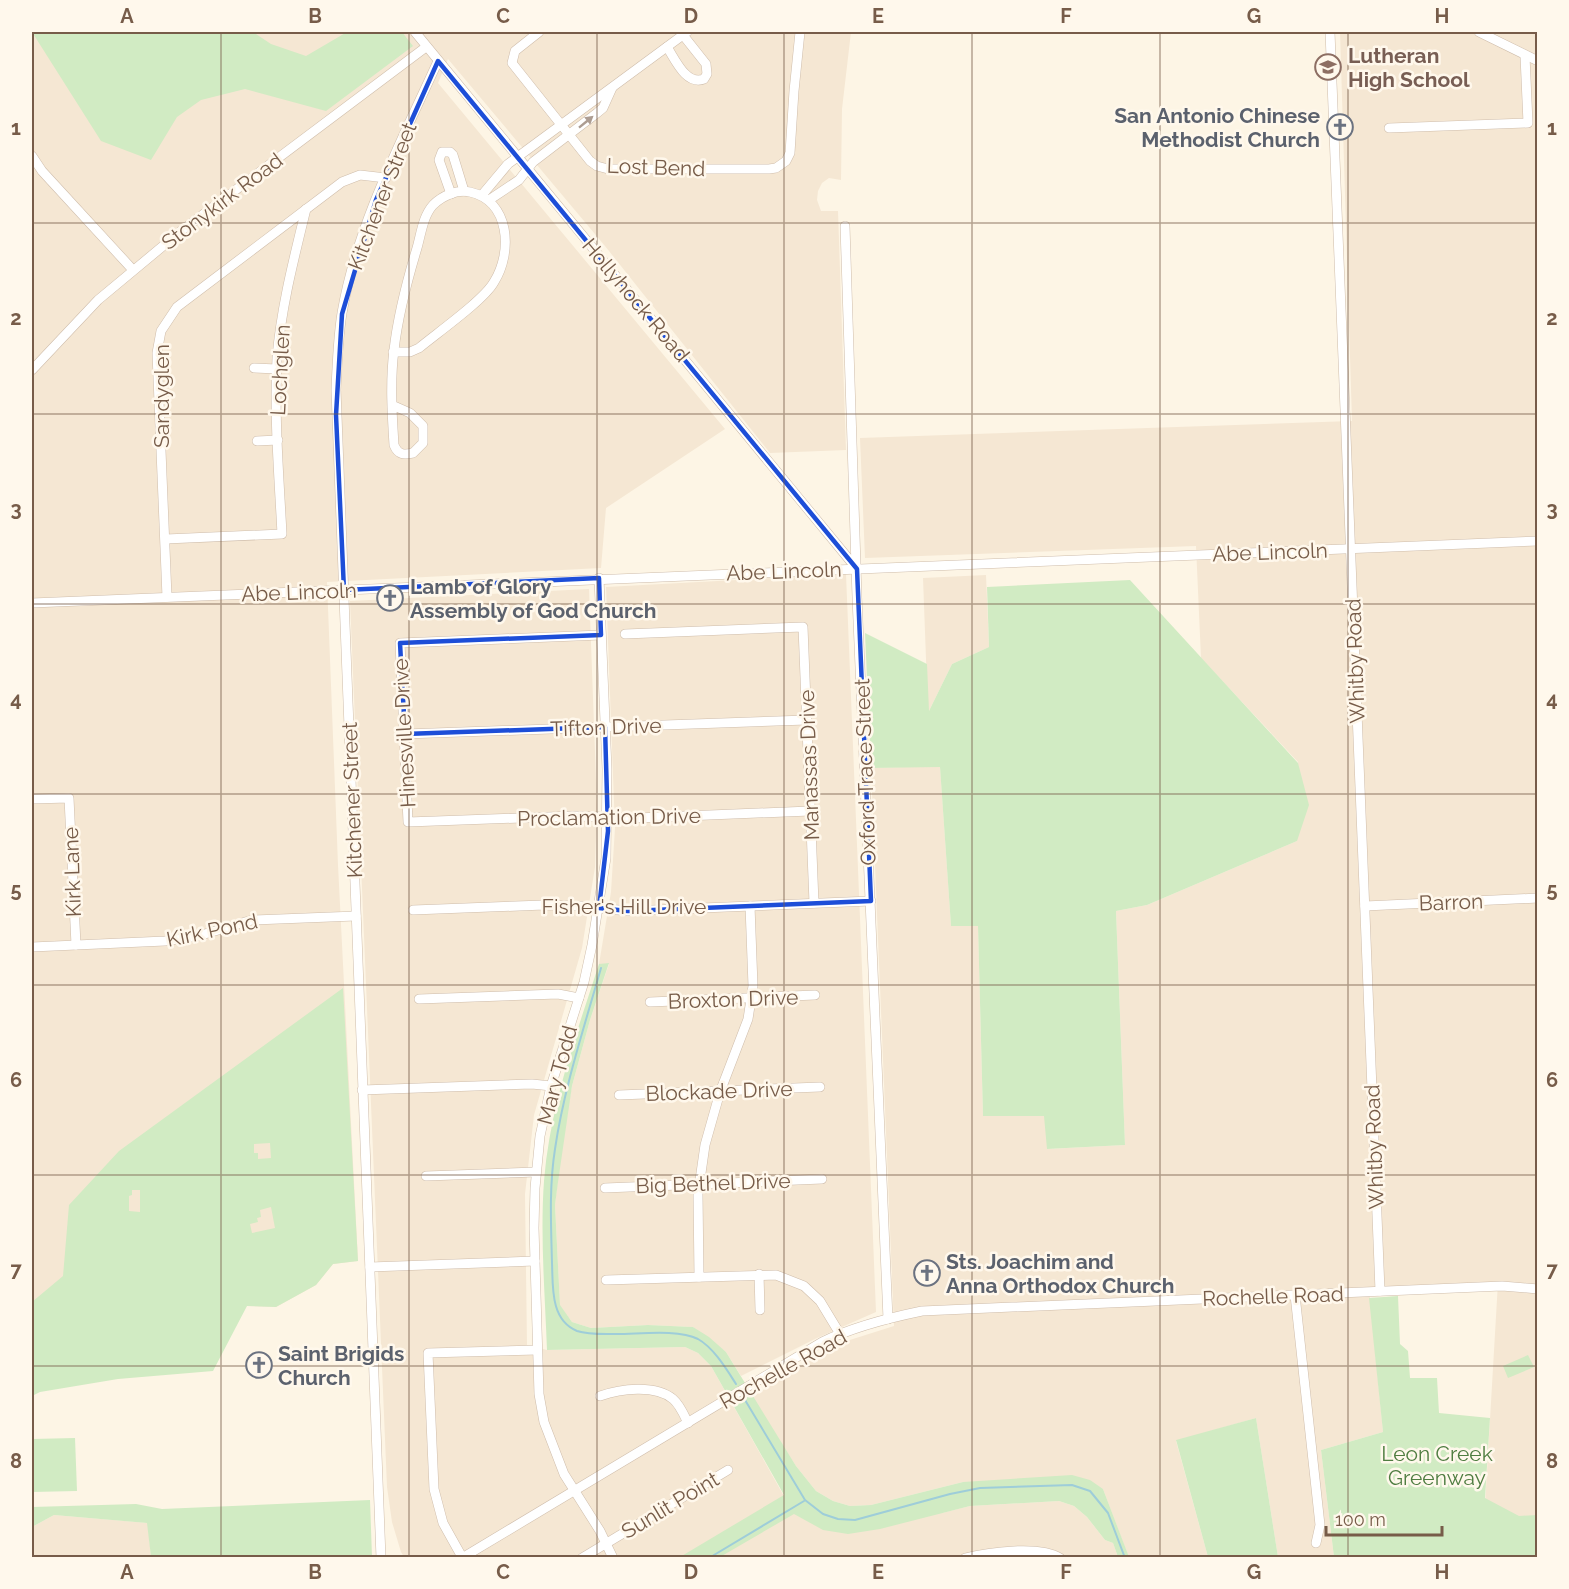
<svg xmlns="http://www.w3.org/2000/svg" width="1569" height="1589" viewBox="0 0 1569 1589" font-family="Raleway,sans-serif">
  <rect width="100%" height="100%" fill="#fdf5e5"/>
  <g fill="#f5e7d3">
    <path d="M 32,32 L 851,32 L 842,109 L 841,180 L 829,178 L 822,183 L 818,191 L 817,200 L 821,211 L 838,211 L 846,450 L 770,453 L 605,246 L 448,59 L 438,83 L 725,429 L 606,508 L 601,568 L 327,582 L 338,865 L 358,1261 L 333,1264 L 316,1285 L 276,1307 L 247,1306 L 32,1384 Z"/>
    <path d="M 1340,32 L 1537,32 L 1537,1557 L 1482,1557 L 1498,1282 L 1369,1288 L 1383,1432 L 1321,1450 L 1334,1557 L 1278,1557 L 1256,1418 L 1176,1441 L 1208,1557 L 1129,1558 L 1103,1489 L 963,1482 L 871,1505 L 850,1506 L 833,1501 L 816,1491 L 796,1466 L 752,1397 L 834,1345 L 894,1326 L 871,768 L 940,766 L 951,926 L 978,926 L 983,1116 L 1045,1116 L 1048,1149 L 1125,1145 L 1116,911 L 1147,905 L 1297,841 L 1298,762 L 1201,658 L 1196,546 L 865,558 L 860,438 L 1352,421 Z"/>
    <path d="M 846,574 L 876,1312 L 817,1338 L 741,1376 L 726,1352 L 693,1327 L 648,1325 L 591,1328 L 572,1322 L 560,1306 L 555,1205 L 562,1140 L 572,1086 L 590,1020 L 609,964 L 599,964 L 611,892 L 615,828 L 606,587 Z"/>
    <path d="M 986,575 L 989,647 L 952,664 L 928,713 L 923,578 Z"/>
    <path d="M 589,589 L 597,807 L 595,867 L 582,948 L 534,1115 L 525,1194 L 527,1345 L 547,1350 L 685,1347 L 698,1353 L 711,1366 L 794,1514 L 942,1513 L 970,1506 L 1059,1501 L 1074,1506 L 1087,1517 L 1105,1540 L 1113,1543 L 1118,1557 L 404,1557 L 401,1552 L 392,1522 L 387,1487 L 350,601 Z"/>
    <path d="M 54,1515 L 148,1523 L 151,1557 L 32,1558 L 32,1527 Z"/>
  </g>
  <g fill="#d1ebc3" fill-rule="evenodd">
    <path d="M 32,32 L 253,32 L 271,44 L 306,56 L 347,32 L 402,32 L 413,46 L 326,111 L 245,89 L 201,100 L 177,117 L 151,160 L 101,141 Z"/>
    <path d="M 1130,580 L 1298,763 L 1309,805 L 1297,841 L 1147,905 L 1116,911 L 1125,1145 L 1047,1149 L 1044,1116 L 983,1116 L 978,926 L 951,926 L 940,767 L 871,768 L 865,633 L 927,664 L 929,711 L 952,664 L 989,647 L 987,587 Z"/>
    <path d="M 609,963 L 590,1020 L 572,1086 L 558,1182 L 555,1205 L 560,1305 L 572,1322 L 591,1328 L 648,1325 L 693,1327 L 709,1337 L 726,1352 L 796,1466 L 816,1491 L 833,1501 L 850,1506 L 871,1505 L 963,1482 L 1072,1475 L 1090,1480 L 1103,1489 L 1129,1557 L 1118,1557 L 1113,1543 L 1105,1540 L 1087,1517 L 1074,1506 L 1059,1501 L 970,1506 L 880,1529 L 848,1534 L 823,1530 L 794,1514 L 720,1557 L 680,1557 L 784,1495 L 711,1366 L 698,1353 L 685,1347 L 547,1350 C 545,1294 540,1236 544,1181 C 550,1106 576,1035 599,964 Z"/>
    <path d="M 343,988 L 358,1261 L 333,1264 L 316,1285 L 276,1307 L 247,1306 L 213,1371 L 118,1379 L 40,1392 L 32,1396 L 32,1302 L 63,1276 L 69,1205 L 119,1151 ZM 270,1143 L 271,1158 L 258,1159 L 258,1153 L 254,1153 L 254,1144 ZM 132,1190 L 140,1190 L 140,1212 L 129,1211 L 129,1196 L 132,1195 ZM 271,1207 L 275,1228 L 252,1233 L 250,1224 L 258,1222 L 257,1218 L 261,1217 L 260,1210 Z"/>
    <path d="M 1398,1296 L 1400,1344 L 1408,1351 L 1410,1378 L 1437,1378 L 1439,1413 L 1490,1418 L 1485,1498 L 1519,1516 L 1537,1515 L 1537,1557 L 1334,1557 L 1321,1450 L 1383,1432 L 1369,1298 Z"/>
    <path d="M 1528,1355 L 1534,1367 L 1508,1378 L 1503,1366 Z"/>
    <path d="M 1256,1418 L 1278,1557 L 1208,1557 L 1176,1440 Z"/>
    <path d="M 75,1438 L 77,1491 L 32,1492 L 32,1439 Z"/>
    <path d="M 370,1500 L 372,1557 L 151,1557 L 147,1523 L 54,1515 L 32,1527 L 32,1507 L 136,1504 L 162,1509 Z"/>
  </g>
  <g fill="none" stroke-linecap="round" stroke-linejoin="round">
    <g stroke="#9ecdd9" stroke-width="2">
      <path d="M 601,968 C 584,1028 564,1088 555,1149 C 549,1187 551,1225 552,1263 C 553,1286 550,1320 577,1331 C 589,1335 604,1334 617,1334 C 640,1334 678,1329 698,1339 C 714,1348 727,1370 736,1384"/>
      <path d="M 745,1400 L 805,1500 L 823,1514 L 838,1519 L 855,1520 L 950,1494 L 980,1488 L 1072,1485 L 1090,1491 L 1108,1513 L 1125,1558"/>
      <path d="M 709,1558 L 804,1501"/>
    </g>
    <g stroke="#cfbdab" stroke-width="10">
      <g id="minor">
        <path d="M 415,32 L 857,569"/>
        <path d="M 539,32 L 515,51 L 512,63 L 590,161 L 597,166 L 608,169 L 769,169 L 776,168 L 786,161 L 790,153 L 794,91 L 800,32"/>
        <path d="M 1330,32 L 1380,1291"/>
        <path d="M 1479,32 L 1538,61"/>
        <path d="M 667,47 C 675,59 686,86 704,79 L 707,74 L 706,64 L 683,35"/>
        <path d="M 1389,128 L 1528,123 L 1525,56"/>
        <path d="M 32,156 L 42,171 L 133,270"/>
        <path d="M 451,194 L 439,160 L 442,152 L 450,152 L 453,155 L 464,191"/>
        <path d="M 482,195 L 508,164 L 687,32"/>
        <path d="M 489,200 L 519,180 L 533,162 L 597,113 L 603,108 L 612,88"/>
        <path d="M 845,226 L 857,597 L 888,1319"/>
        <path d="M 254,368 L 277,369"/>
        <path d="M 32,370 L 98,300 L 181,231 L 426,47"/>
        <path d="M 392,405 L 410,413 L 423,426 L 423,443 L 413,453 C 404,455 398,455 394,445 C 392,414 390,381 394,350 C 398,315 407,281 417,248 C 421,234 423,216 433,205 C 442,196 457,189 470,192 C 510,201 513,252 494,282 C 484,300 437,333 419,348 L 410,352 L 393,352"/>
        <path d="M 257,441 L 278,440"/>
        <path d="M 166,539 L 282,534 C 279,476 274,417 277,358 C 281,308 294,258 306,209"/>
        <path d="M 599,578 L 607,769 L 606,858 L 592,945 L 584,982 L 551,1086 L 540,1136 L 535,1188 L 534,1228 L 539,1394 L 544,1422 L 564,1474 L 600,1531 L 613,1558"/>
        <path d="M 167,597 L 157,353 L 161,331 L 177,307 L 342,182 L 360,175 L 386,178"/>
        <path d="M 32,603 L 1538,541"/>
        <path d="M 625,634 L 803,627 L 814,903"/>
        <path d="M 601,635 L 400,643 L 408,822 L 575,816 L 637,818 L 810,811"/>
        <path d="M 405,734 L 807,720"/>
        <path d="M 32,799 L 69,798 L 76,945"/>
        <path d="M 1365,906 L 1538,898"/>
        <path d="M 413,910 L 544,905 L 580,906 L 628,911 L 871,901"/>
        <path d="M 32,947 L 165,941 L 198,936 L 252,920 L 356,916"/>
        <path d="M 419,999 L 558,994 L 579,998"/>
        <path d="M 650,1002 L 815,995"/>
        <path d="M 362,1090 L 532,1084 L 551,1086"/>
        <path d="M 619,1095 L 820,1087"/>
        <path d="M 426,1176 L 536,1172"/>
        <path d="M 605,1188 L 822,1179"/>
        <path d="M 370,1267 L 535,1261"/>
        <path d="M 759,1274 L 760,1310"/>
        <path d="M 699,1277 L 698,1194 L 705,1145 L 720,1092 L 748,1019 L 753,986 L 750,906"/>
        <path d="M 606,1280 L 776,1275 L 804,1286 L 820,1301 L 840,1334"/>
        <path d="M 1295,1295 L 1320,1525 L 1316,1543"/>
        <path d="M 600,1396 C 620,1389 655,1384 673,1399 C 680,1405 684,1415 688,1423"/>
        <path d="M 462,1557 L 443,1523 L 434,1489 L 428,1353 L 537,1350"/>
        <path d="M 381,1558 L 336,390 C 337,365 338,338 342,313 C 357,225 401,142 438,61"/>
        <path d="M 462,1558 L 822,1342 C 853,1327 888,1318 922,1311 L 1502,1286 L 1538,1289"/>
        <path d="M 582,1558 L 728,1470"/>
        <path d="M 965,1558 C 989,1552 1040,1545 1060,1558"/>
      </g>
    </g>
    <use href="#minor" stroke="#fff" stroke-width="9"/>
  </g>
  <defs><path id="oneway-solid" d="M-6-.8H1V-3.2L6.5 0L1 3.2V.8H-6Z" transform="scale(1.5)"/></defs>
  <use fill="#ad9d92" href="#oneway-solid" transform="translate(586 122) rotate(-39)"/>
  <path fill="none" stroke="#1d4ed8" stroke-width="4.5" stroke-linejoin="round" d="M 438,61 L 857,569 L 871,901 L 628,911 L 599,908 L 608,831 L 605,727 L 405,734 L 400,643 L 601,635 L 599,578 L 344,590 L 336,415 L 342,314 L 376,200 Z"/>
  <path fill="none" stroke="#775c49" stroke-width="1.5" stroke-opacity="0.55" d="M 221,32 L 221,1558M 409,32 L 409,1558M 597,32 L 597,1558M 784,32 L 784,1558M 972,32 L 972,1558M 1160,32 L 1160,1558M 1348,32 L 1348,1558M 32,223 L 1538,223M 32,414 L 1538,414M 32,604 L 1538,604M 32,794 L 1538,794M 32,985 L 1538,985M 32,1175 L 1538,1175M 32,1366 L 1538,1366"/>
  <defs>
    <g id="school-ring" transform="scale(1.35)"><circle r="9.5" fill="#fff8ec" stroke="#8d6e63" stroke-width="1.5"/><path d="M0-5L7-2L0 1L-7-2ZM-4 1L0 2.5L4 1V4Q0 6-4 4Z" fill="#8d6e63"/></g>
    <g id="church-ring" transform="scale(1.35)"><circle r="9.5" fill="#fff8ec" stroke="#6b7280" stroke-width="1.5"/><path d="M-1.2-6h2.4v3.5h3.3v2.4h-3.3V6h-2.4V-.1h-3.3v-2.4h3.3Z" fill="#6b7280"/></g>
  </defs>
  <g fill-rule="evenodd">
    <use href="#school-ring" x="1328" y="67"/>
    <use href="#church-ring" x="1340" y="127"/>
    <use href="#church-ring" x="390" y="598"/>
    <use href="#church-ring" x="927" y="1273"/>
    <use href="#church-ring" x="259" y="1365"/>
  </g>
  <g text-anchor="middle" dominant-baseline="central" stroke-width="5" stroke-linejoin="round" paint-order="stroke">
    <g font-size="21" font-weight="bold" fill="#785e54" stroke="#fff8ec" text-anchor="start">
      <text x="1348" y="55">Lutheran<tspan x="1348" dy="24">High School</tspan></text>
    </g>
    <g font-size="21" font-weight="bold" fill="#5b616d" stroke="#fff8ec" text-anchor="start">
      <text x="1320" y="115" text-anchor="end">San Antonio Chinese<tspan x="1320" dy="24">Methodist Church</tspan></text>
      <text x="410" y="586">Lamb of Glory<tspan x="410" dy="24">Assembly of God Church</tspan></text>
      <text x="946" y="1261">Sts. Joachim and<tspan x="946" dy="24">Anna Orthodox Church</tspan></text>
      <text x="278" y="1353">Saint Brigids<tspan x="278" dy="24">Church</tspan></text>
    </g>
    <g font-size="21" fill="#775c49" stroke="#fff8ec">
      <text transform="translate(656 167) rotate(2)">Lost Bend</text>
      <text transform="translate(382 196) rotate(-69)">Kitchener Street</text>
      <text transform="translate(222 201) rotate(-37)">Stonykirk Road</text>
      <text transform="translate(636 300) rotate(50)">Hollyhock Road</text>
      <text transform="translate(280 370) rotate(-87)">Lochglen</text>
      <text transform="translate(161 396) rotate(-90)">Sandyglen</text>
      <text transform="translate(1270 552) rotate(-2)">Abe Lincoln</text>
      <text transform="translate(784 571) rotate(-2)">Abe Lincoln</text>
      <text transform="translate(299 592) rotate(-2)">Abe Lincoln</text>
      <text transform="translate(1355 661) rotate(-92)">Whitby Road</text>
      <text transform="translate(606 727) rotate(-2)">Tifton Drive</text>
      <text transform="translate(404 733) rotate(-93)">Hinesville Drive</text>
      <text transform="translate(809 765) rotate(-92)">Manassas Drive</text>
      <text transform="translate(865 772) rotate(-92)">Oxford Trace Street</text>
      <text transform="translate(352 800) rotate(-92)">Kitchener Street</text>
      <text transform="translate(609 817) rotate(-1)">Proclamation Drive</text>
      <text transform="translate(72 872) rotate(-92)">Kirk Lane</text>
      <text transform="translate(1451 902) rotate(-2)">Barron</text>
      <text x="624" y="906">Fisher's Hill Drive</text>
      <text transform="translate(212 930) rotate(-12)">Kirk Pond</text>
      <text transform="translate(733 999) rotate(-2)">Broxton Drive</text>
      <text transform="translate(557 1075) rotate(-75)">Mary Todd</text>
      <text transform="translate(719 1091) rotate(-2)">Blockade Drive</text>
      <text transform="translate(1374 1147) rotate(-92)">Whitby Road</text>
      <text transform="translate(713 1183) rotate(-2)">Big Bethel Drive</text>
      <text transform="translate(1273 1296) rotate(-2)">Rochelle Road</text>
      <text transform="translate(783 1369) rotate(-29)">Rochelle Road</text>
      <text transform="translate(670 1505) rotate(-31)">Sunlit Point</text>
    </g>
    <g font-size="21" fill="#4f7d41" stroke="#fff8ec">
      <text x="1437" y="1453">Leon Creek<tspan x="1437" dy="24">Greenway</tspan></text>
    </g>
  </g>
  <rect width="1569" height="1589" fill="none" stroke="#fff8ec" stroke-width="66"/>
  <path d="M1326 1526v9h116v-9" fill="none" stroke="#775c49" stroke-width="3"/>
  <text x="1335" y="1526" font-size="18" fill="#775c49" stroke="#fff8ec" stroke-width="4.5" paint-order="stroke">100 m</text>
  <rect x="33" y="33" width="1503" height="1523" fill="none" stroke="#775c49" stroke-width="2"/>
  <g font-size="20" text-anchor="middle" font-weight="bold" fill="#775c49">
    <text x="127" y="23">A</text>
    <text x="315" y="23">B</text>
    <text x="503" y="23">C</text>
    <text x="691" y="23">D</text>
    <text x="878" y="23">E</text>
    <text x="1066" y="23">F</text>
    <text x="1254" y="23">G</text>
    <text x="1442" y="23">H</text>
    <text x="16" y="135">1</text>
    <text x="1552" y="135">1</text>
    <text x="16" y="325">2</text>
    <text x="1552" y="325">2</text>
    <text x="16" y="516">3</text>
    <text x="1552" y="516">3</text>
    <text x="16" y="706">4</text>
    <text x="1552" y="706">4</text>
    <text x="16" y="897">5</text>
    <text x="1552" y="897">5</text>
    <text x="16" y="1087">6</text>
    <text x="1552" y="1087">6</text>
    <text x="16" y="1277">7</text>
    <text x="1552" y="1277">7</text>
    <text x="16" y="1468">8</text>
    <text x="1552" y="1468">8</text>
    <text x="127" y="1579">A</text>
    <text x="315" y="1579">B</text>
    <text x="503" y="1579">C</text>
    <text x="691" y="1579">D</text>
    <text x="878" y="1579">E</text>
    <text x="1066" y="1579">F</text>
    <text x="1254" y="1579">G</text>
    <text x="1442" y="1579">H</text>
  </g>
</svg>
